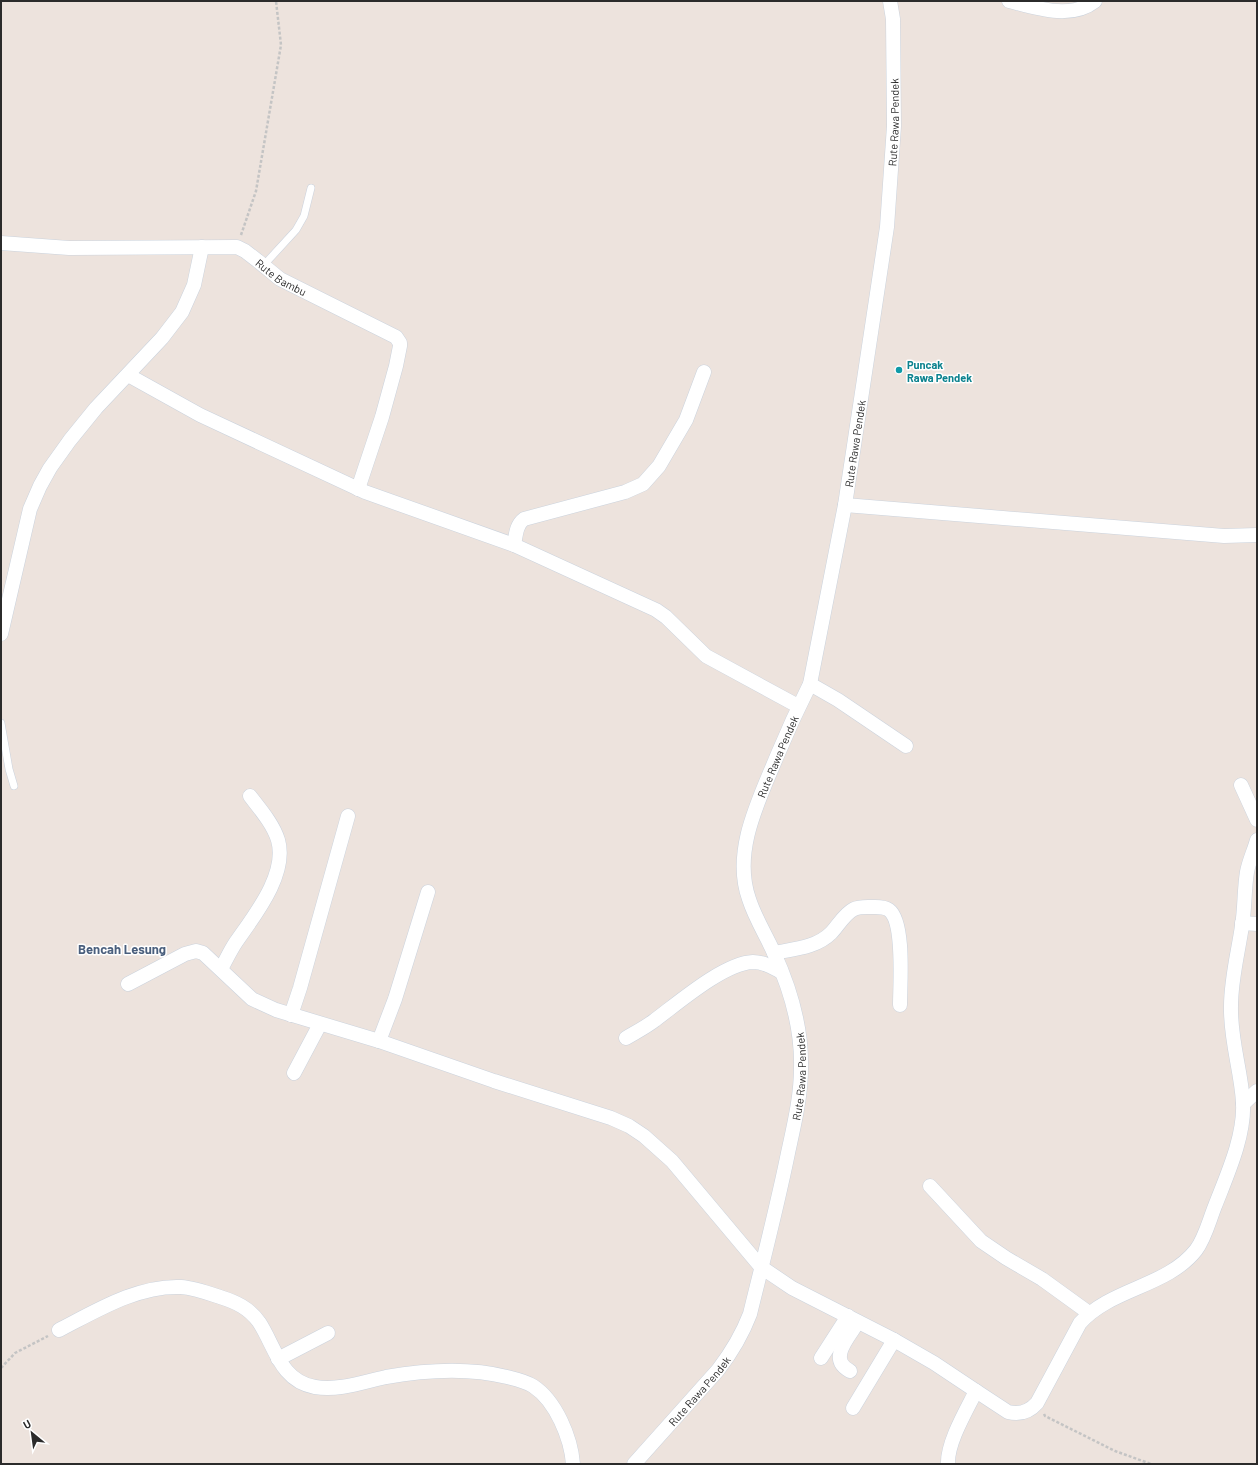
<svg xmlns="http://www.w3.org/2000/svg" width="1258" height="1465" viewBox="0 0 1258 1465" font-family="Barlow,sans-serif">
  <rect width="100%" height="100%" fill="#ede3dd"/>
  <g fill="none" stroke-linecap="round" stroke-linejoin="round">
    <g stroke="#cbd3dd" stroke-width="8">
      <g id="service">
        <path d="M 263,266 L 296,230 L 304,216 L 311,188"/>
        <path d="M 1,723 L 9,769 L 14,786"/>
      </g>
    </g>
    <g stroke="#cbd3dd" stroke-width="15">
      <g id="minor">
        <path d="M 1009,1 C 1036,8 1071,20 1095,1"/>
        <path id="s1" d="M 1,243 L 69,248 L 237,247 L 245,251 L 258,261 L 280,279 L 396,337 L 400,343 L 400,346 L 396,366 L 382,417 L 358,489"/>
        <path d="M 128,375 L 200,415 L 365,492 L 514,545 L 656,610 L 666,617 L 706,656 L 798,706"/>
        <path d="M 845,505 L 1224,536 L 1257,535"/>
        <path d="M 514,545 C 516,535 516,525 524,519 L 625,492 L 643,484 L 659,466 L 686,420 L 704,372"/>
        <path d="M 1,634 L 30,509 L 40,486 L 50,468 L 70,440 L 96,408 L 162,338 L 182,312 L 194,285 L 202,247"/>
        <path d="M 810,684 L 838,700 L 906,746"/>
        <path d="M 1241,785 L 1257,820"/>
        <path d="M 1242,923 L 1257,924"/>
        <path d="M 774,953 C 793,949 816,948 831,933 C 838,926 844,914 854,909 C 860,906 868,907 875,907 C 879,907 885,907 889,910 C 905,922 900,985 900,1005"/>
        <path d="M 221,969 C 226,960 230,951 236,942 C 254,916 288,874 278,840 C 273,824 260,809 250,796"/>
        <path d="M 128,984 L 185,954 L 196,951 L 203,953 L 252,999 L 276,1010 L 379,1041 L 494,1081 L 611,1118 L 629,1126 L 644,1136 L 672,1161 L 761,1267 L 792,1288 L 894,1340 L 934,1363 L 976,1391 C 966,1411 947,1443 948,1464"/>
        <path d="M 291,1015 L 300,988 L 348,816"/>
        <path d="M 626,1038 C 636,1032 646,1027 655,1020 C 678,1003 724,963 753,962 C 763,962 772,967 781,972"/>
        <path d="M 379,1041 L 395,999 L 428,892"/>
        <path d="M 294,1073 L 320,1024"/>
        <path d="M 1243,1104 L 1257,1091"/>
        <path d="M 930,1186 L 981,1241 L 1006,1258 L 1042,1279 L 1089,1313"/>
        <path d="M 59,1330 C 96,1311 138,1285 181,1287 C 194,1288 208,1293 220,1297 C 236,1302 249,1308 259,1322 C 275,1346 280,1381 315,1387 C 339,1391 363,1382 386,1377 C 426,1370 467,1367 507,1377 C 515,1379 525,1381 533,1386 C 556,1401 571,1438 573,1464"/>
        <path d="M 821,1358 L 848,1316"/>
        <path d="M 278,1359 L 328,1333"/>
        <path d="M 850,1371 C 827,1359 849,1337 858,1322"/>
        <path d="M 976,1391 L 1008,1412 C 1020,1415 1029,1412 1037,1403 L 1080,1323 C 1111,1288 1167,1287 1196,1250 C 1205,1238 1209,1221 1215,1206 C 1227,1175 1245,1136 1243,1102 C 1241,1070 1230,1039 1231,1006 C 1231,979 1238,953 1242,926 C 1245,908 1244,890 1247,872 C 1249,861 1254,851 1257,840"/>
        <path d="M 853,1408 L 894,1340"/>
        <path id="s2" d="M 634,1464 L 718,1370 C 731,1353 742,1335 750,1314 C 763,1261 777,1207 788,1153 C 794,1125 801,1097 801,1068 C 802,1029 790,988 774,953 C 766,935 755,918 749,899 C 732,851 759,800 777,756 C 787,732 798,708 810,684 L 845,505 L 887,227 L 894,126 L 893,19 L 890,1"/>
      </g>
    </g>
    <g stroke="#c4c4c4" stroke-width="2.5" stroke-dasharray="3 2" stroke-linecap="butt">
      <path d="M 241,235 L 256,191 L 281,45 L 276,1"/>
      <path d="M 1,1368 L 15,1353 L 48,1336"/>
      <path d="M 1044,1414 L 1045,1416 L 1115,1451 L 1151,1464"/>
    </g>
    <use href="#service" stroke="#fff" stroke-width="7"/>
    <use href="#minor" stroke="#fff" stroke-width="14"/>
  </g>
  <circle fill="#0f9aa8" stroke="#fff" stroke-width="1.5" cx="899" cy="370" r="4"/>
  <g text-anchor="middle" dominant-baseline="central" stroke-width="3" stroke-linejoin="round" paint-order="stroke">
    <g font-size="11" fill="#2b2b2b" stroke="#fff">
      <text stroke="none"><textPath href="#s2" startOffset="1418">Rute Rawa Pendek</textPath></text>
      <text stroke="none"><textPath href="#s1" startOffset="290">Rute Bambu</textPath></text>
      <text stroke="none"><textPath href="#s2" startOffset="1094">Rute Rawa Pendek</textPath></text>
      <text stroke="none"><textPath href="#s2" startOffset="770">Rute Rawa Pendek</textPath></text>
      <text stroke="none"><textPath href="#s2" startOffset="434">Rute Rawa Pendek</textPath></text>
      <text stroke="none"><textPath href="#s2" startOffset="98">Rute Rawa Pendek</textPath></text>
    </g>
    <g font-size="11" font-weight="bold" fill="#0d838f" stroke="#fff" text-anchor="start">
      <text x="907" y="364">Puncak<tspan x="907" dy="13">Rawa Pendek</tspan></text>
    </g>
    <g font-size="13" font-weight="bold" fill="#4a5f7d" stroke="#fff">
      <text x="122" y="949">Bencah Lesung</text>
    </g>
  </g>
  <rect width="1258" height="1465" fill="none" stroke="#2b2b2b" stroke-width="4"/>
  <g transform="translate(32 1433) rotate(331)" stroke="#ffffff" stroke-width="3" paint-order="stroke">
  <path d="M0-3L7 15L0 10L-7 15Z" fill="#2b2b2b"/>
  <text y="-6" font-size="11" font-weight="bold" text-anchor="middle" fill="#2b2b2b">U</text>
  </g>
</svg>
